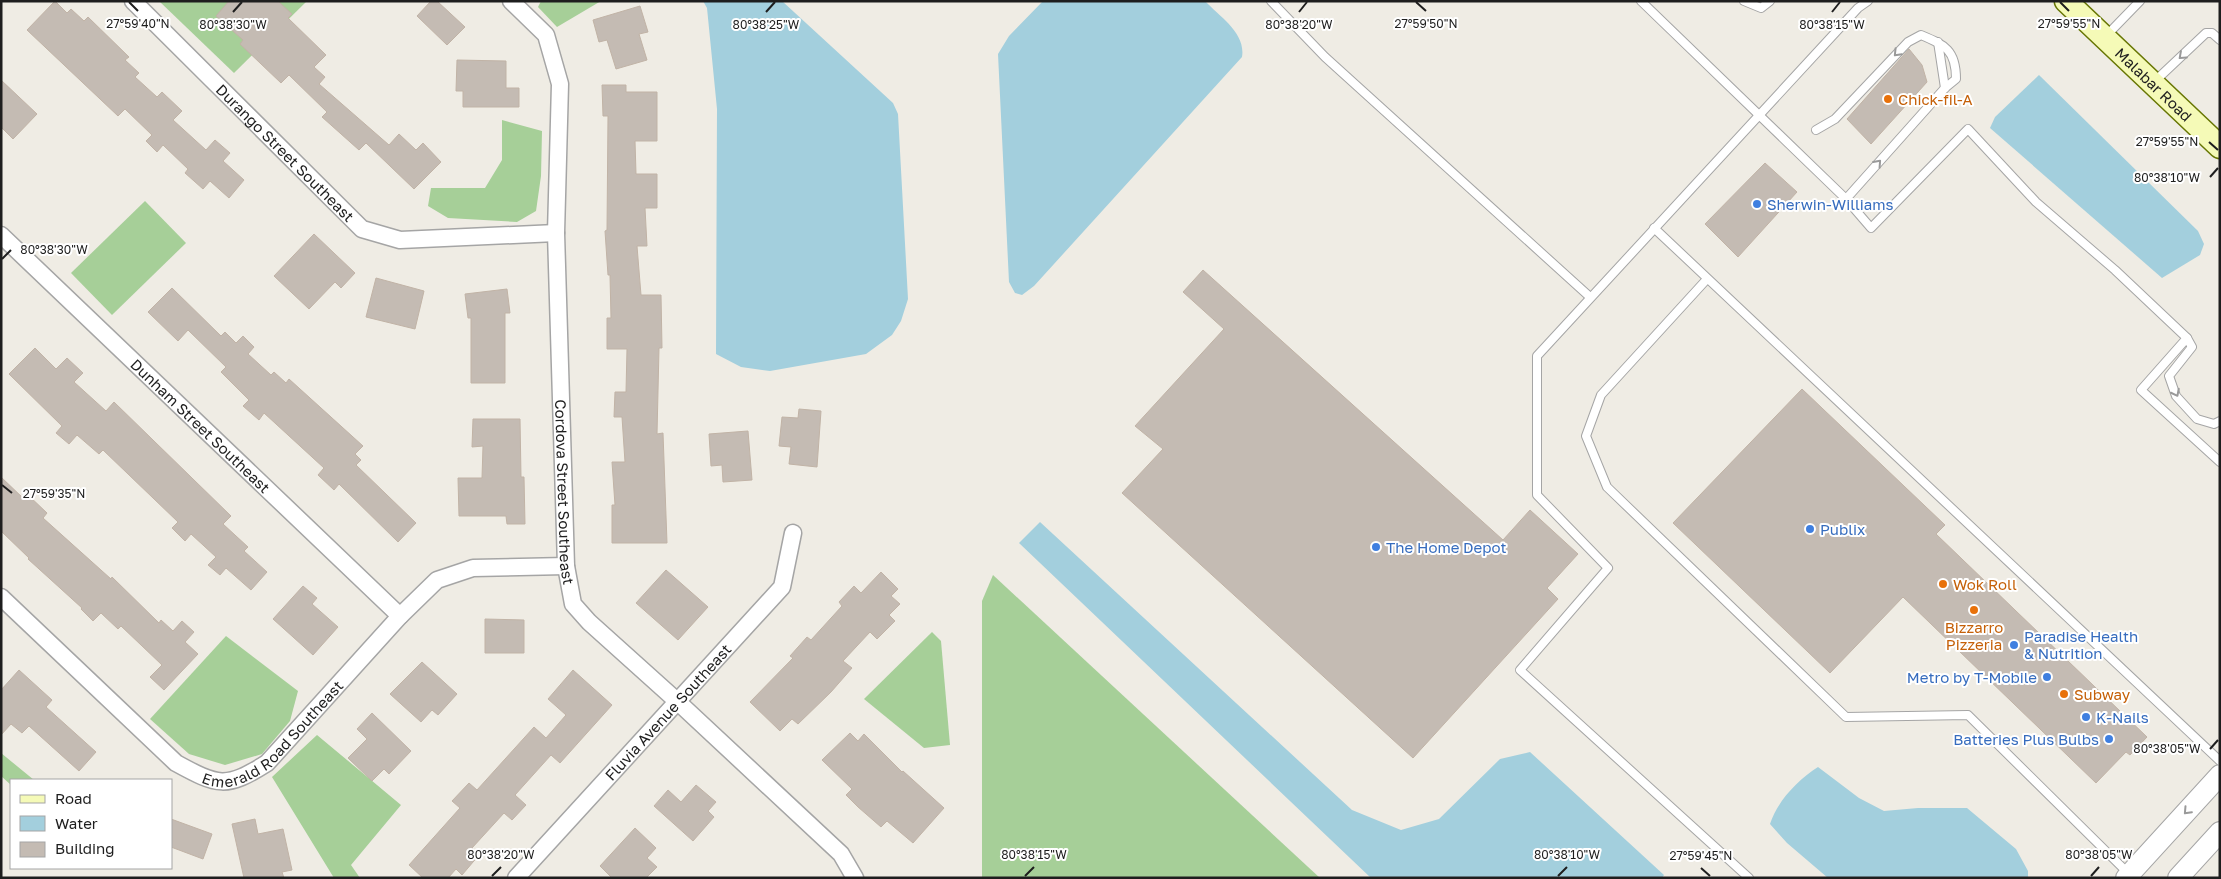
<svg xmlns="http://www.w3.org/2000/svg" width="2221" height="879" viewBox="0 0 2221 879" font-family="'Golos Text',sans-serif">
  <rect width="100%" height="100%" fill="#efece4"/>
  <g fill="#a6cf98">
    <path d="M 159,1 L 307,1 L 234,73 Z"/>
    <path d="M 541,1 L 601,1 L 557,27 L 538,7 Z"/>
    <path d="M 502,120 L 542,131 L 541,176 L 536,211 L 517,222 L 448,218 L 428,206 L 431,188 L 485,188 L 502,160 Z"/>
    <path d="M 145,201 L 186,243 L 112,315 L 71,273 Z"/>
    <path d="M 993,575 L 1320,878 L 982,878 L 982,601 Z"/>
    <path d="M 932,632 L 941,641 L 950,745 L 924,748 L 864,699 Z"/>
    <path d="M 226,636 L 298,691 L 290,721 L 262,754 L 225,765 L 189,754 L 150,719 Z"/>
    <path d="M 317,735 L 401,805 L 351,865 L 360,878 L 334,878 L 272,777 Z"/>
    <path d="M 1,753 L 34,780 L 11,780 L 11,785 L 1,776 Z"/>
  </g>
  <g fill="#a3cfdd">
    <path d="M 703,1 L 782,1 L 893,103 L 898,114 L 908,299 L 901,321 L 892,335 L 866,354 L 770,371 L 741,367 L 716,354 L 717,109 L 707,8 Z"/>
    <path d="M 1043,1 L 1205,1 C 1220,17 1246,33 1242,57 L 1034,286 L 1022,295 L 1015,293 L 1009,282 L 998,54 L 1009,36 Z"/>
    <path d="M 2039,75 L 2198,231 L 2204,244 L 2200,255 L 2162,278 L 1990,128 L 1995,117 Z"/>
    <path d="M 1040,522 L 1352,810 L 1401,830 L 1439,819 L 1500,759 L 1530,752 L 1664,875 L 1662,878 L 1371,878 L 1019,543 Z"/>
    <path d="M 1818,767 L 1859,798 L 1884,811 L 1918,808 L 1967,808 L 2016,849 L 2028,871 L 2028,878 L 1828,878 L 1787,843 L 1770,824 C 1778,800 1798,780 1818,767 Z"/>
  </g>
  <g fill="#c4bbb3" stroke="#c1b3a6">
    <path d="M 55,1 L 67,13 L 71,9 L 84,21 L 88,17 L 129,57 L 125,60 L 139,73 L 135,77 L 157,97 L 162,92 L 182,111 L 173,120 L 206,150 L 215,140 L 230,153 L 223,161 L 244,180 L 229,198 L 210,181 L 203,189 L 185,173 L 188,169 L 163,145 L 157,152 L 146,141 L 152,135 L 125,109 L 118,116 L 27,30 Z"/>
    <path d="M 229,1 L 278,1 L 292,14 L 288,18 L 326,55 L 314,67 L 325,77 L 319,84 L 389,145 L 399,134 L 416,150 L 423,143 L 441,162 L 414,189 L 366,143 L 359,150 L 322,117 L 327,112 L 289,75 L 281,83 L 240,44 L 243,40 L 216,16 Z"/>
    <path d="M 431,1 L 437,1 L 465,27 L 447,45 L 417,16 Z"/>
    <path d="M 640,6 L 648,32 L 639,34 L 647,60 L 616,69 L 607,40 L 599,42 L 593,20 Z"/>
    <path d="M 1909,49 L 1922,65 L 1927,82 L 1871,144 L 1847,119 Z"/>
    <path d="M 457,60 L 506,61 L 506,88 L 519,88 L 519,107 L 463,107 L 463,91 L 456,91 Z"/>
    <path d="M 1,80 L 37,114 L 13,139 L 1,127 Z"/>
    <path d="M 602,85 L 626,85 L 626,92 L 657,92 L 657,141 L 635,141 L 636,174 L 657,174 L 657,208 L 645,208 L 647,246 L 637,246 L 641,295 L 661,295 L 662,348 L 659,348 L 657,434 L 663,433 L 667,543 L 612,543 L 612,505 L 615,505 L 612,462 L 625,462 L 622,417 L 614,417 L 615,392 L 626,392 L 627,349 L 607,349 L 607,318 L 611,318 L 610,275 L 608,275 L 605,231 L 607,230 L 608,116 L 603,116 Z"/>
    <path d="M 1765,163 L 1797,192 L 1738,257 L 1705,224 Z"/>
    <path d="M 314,234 L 355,273 L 341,288 L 335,282 L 309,309 L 274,276 Z"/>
    <path d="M 1203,270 L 1503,540 L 1530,510 L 1578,554 L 1547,588 L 1558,599 L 1413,758 L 1122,493 L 1163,449 L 1135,426 L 1224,329 L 1183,292 Z"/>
    <path d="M 376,278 L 424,291 L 415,329 L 366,317 Z"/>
    <path d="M 172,288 L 221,336 L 225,332 L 236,343 L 243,336 L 254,347 L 248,354 L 271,375 L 274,372 L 286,383 L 289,379 L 363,446 L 355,454 L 361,460 L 356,465 L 416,523 L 398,542 L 339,484 L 334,490 L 318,475 L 324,468 L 264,413 L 259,420 L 243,406 L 249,400 L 221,372 L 226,367 L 188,330 L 178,341 L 148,312 Z"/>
    <path d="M 507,289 L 510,313 L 505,313 L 505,383 L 471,383 L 471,318 L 468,318 L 465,294 Z"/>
    <path d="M 35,348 L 56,369 L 67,358 L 83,373 L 74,382 L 106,411 L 114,402 L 231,516 L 223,524 L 248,547 L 244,551 L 267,572 L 251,590 L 226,568 L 220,575 L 208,565 L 216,557 L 191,534 L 185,541 L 172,528 L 178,522 L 103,450 L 99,454 L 77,435 L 69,444 L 56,433 L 62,426 L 9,374 Z"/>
    <path d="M 1802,389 L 1945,525 L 1936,534 L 2147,737 L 2130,755 L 2126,752 L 2096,783 L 1903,597 L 1830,673 L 1673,523 Z"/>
    <path d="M 799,409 L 821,411 L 817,467 L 789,464 L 791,447 L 779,446 L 782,417 L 798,418 Z"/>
    <path d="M 473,419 L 520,419 L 521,477 L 524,477 L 525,524 L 507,524 L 506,516 L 459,516 L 458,478 L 482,478 L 483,446 L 472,447 Z"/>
    <path d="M 748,431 L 752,480 L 723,482 L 722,465 L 711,466 L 709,434 Z"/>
    <path d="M 1,477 L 24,499 L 27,494 L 47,513 L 43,518 L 111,579 L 112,577 L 159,623 L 161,620 L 173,631 L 182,621 L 194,632 L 185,642 L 198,654 L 164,690 L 150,677 L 162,665 L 121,626 L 118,629 L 101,613 L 93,621 L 81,609 L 82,608 L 28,559 L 29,558 L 1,531 Z"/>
    <path d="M 666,570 L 708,607 L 678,640 L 636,603 Z"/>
    <path d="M 881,572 L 898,589 L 891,596 L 900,604 L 889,615 L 895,621 L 877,639 L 870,632 L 843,661 L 852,668 L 831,692 L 798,724 L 792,719 L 780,731 L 750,702 L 793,658 L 790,656 L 807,637 L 811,640 L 842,606 L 839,602 L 854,586 L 861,593 Z"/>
    <path d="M 303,586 L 317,598 L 312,604 L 338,627 L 313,655 L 273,619 Z"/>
    <path d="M 485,619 L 524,620 L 524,653 L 485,653 Z"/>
    <path d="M 422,662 L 457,694 L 438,715 L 432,710 L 421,722 L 390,694 Z"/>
    <path d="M 19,670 L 52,700 L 46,707 L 96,752 L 79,771 L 29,726 L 22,733 L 11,724 L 1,735 L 1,690 Z"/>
    <path d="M 573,670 L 612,705 L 560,763 L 551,755 L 515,795 L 526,805 L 512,820 L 504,813 L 472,848 L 479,855 L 462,875 L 456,869 L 448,878 L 423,878 L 409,865 L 460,808 L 452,801 L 469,783 L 477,790 L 534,727 L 546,738 L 566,715 L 548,699 Z"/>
    <path d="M 372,713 L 411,751 L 389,774 L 384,769 L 372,781 L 348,758 L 367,739 L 357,729 Z"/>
    <path d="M 850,733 L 858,741 L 864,734 L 902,772 L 903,771 L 944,808 L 913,843 L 887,821 L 881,827 L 858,807 L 846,795 L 852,789 L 822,760 Z"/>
    <path d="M 696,785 L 716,802 L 708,811 L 714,817 L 693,841 L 654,806 L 668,790 L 681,802 Z"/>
    <path d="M 171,819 L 212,834 L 203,859 L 171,847 Z"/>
    <path d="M 255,819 L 258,834 L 283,829 L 292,870 L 282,872 L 284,878 L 244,878 L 232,824 Z"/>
    <path d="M 635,828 L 656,848 L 647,858 L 657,867 L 646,878 L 612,878 L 600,866 Z"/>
  </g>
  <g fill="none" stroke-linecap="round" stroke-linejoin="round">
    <g stroke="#a5a5a5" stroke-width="10">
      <g id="service">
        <path d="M 1271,1 L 1325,57 L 1590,297"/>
        <path d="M 1641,1 L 1846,199 L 1871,228 L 1968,129 L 2036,202 L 2115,270 L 2187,338 L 2192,347 L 2169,376 L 2176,396 L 2197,419 L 2214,424 L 2220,421"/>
        <path d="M 1744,1 L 1761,8 L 1770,1"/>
        <path d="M 2106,36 L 2140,1"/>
        <path d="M 1938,42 L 1945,88"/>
        <path d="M 2154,82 L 2206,33 L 2212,33 L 2220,40"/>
        <path d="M 1816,130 L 1835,119 L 1908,42 L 1921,35 C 1945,45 1956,50 1956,79 L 1945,88 L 1846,199"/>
        <path d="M 1654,228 L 2220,761"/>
        <path d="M 1707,279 L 1601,395 L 1586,436 L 1607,487 L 1846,717 L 1968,715 L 2129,874"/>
        <path d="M 2187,338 L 2141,390 L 2220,462"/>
        <path d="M 1749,878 L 1520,670 L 1608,568 L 1537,495 L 1537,356 L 1858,8 L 1868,1"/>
      </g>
    </g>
    <g stroke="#a5a5a5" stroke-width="19">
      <g id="minor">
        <path id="s1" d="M 133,1 L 362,229 L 400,240 L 556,233"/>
        <path id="s2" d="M 511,1 L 546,35 L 560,84 L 556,233 L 566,566 L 573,604 L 589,622 L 678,702 L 841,854 L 855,878"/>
        <path id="s3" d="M 1,235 L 400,616"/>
        <path id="s4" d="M 1,597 L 176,763 C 218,786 226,789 267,763 L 400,616 L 437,580 L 473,568 L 566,566"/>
        <path id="s5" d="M 516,878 L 782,587 L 793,533"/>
      </g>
    </g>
    <g stroke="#a5a5a5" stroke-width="22">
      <g id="tertiary">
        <path d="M 2126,878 L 2220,775"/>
        <path d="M 2178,878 L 2220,832"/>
      </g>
    </g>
    <g stroke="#677603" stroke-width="25">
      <g id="secondary">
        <path id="s6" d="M 2066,1 L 2220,147"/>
      </g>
    </g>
    <use href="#service" stroke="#fff" stroke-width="8"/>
    <use href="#minor" stroke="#fff" stroke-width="16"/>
    <use href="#tertiary" stroke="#fff" stroke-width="20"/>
    <use href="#secondary" stroke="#f5fab7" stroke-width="22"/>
  </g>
  <defs><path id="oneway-chevron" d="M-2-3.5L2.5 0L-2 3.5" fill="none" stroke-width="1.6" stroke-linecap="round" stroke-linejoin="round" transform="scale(1.25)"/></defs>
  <g stroke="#9a9a9a">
    <use href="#oneway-chevron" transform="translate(1897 53) rotate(134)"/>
    <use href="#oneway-chevron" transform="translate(2182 56) rotate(138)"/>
    <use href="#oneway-chevron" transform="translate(1878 163) rotate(-48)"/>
    <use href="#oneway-chevron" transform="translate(2176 393) rotate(63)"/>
    <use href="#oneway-chevron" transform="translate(2187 811) rotate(133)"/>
  </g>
  <path fill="none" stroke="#1e1e1e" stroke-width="2" d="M 129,2 L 138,11M 1416,2 L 1426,11M 2060,2 L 2069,11M 233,12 L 242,2M 766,12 L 775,2M 1299,12 L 1307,2M 1832,12 L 1840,2M 2209,142 L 2218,150M 2210,177 L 2218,168M 2,259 L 11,250M 2,485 L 12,493M 2210,749 L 2218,740M 1701,868 L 1710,876M 492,876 L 501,867M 1025,876 L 1034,867M 1558,876 L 1567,867M 2091,876 L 2099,867"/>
  <g fill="#e8710a" stroke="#fff" stroke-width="2">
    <circle cx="1888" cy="99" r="5"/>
    <circle cx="1943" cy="584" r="5"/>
    <circle cx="1974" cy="610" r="5"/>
    <circle cx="2064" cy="694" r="5"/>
  </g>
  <g fill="#3f7fe0" stroke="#fff" stroke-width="2">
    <circle cx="1757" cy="204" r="5"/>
    <circle cx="1810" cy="529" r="5"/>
    <circle cx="1376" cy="547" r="5"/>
    <circle cx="2014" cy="645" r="5"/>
    <circle cx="2047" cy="677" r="5"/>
    <circle cx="2086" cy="717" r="5"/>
    <circle cx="2109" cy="739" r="5"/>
  </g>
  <g text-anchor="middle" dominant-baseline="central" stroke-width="4" stroke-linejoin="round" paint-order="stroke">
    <g font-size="15" fill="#1e1e1e" stroke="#fff">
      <text stroke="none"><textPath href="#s6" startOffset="121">Malabar Road</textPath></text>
      <text stroke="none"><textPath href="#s1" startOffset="215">Durango Street Southeast</textPath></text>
      <text stroke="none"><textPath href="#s3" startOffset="276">Dunham Street Southeast</textPath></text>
      <text stroke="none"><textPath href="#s2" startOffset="508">Cordova Street Southeast</textPath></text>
      <text stroke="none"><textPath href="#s5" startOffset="225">Fluvia Avenue Southeast</textPath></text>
      <text stroke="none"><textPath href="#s4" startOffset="360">Emerald Road Southeast</textPath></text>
    </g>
    <g font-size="15" fill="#c56008" stroke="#fff" text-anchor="start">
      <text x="1898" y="99">Chick-fil-A</text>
      <text x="1953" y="584">Wok Roll</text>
      <text x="1974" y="627" text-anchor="middle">Bizzarro<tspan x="1974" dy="17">Pizzeria</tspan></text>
      <text x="2074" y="694">Subway</text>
    </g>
    <g font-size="15" fill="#366cbe" stroke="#fff" text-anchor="start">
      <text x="1767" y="204">Sherwin-Williams</text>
      <text x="1820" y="529">Publix</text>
      <text x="1386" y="547">The Home Depot</text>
      <text x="2024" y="636">Paradise Health<tspan x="2024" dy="17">&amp; Nutrition</tspan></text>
      <text x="2037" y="677" text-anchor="end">Metro by T-Mobile</text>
      <text x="2096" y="717">K-Nails</text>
      <text x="2099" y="739" text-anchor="end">Batteries Plus Bulbs</text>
    </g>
  </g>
  <g font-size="12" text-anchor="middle" fill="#1e1e1e" stroke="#fff" stroke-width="4" stroke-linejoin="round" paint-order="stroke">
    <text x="138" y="28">27°59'40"N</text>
    <text x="1426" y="28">27°59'50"N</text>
    <text x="2069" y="28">27°59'55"N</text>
    <text x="233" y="29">80°38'30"W</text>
    <text x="766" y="29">80°38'25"W</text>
    <text x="1299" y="29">80°38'20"W</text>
    <text x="1832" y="29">80°38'15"W</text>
    <text x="2167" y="146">27°59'55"N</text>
    <text x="2167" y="182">80°38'10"W</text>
    <text x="54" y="254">80°38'30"W</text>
    <text x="54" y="498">27°59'35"N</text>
    <text x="2167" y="753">80°38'05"W</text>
    <text x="501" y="859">80°38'20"W</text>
    <text x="1034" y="859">80°38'15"W</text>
    <text x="1567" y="859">80°38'10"W</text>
    <text x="2099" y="859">80°38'05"W</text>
    <text x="1701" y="860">27°59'45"N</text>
  </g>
  <rect width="2221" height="879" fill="none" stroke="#1e1e1e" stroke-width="5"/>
  <rect x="10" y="779" width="162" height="90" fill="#ffffff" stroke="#a5a5a5"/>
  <rect x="20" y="795" width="25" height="8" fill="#f5fab7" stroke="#a5a5a5"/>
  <text x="55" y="804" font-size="15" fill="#1e1e1e">Road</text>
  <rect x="20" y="816" width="25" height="15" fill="#a3cfdd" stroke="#a5a5a5"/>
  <text x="55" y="829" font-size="15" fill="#1e1e1e">Water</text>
  <rect x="20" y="842" width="25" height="15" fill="#c4bbb3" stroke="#a5a5a5"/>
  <text x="55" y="854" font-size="15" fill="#1e1e1e">Building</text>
</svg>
